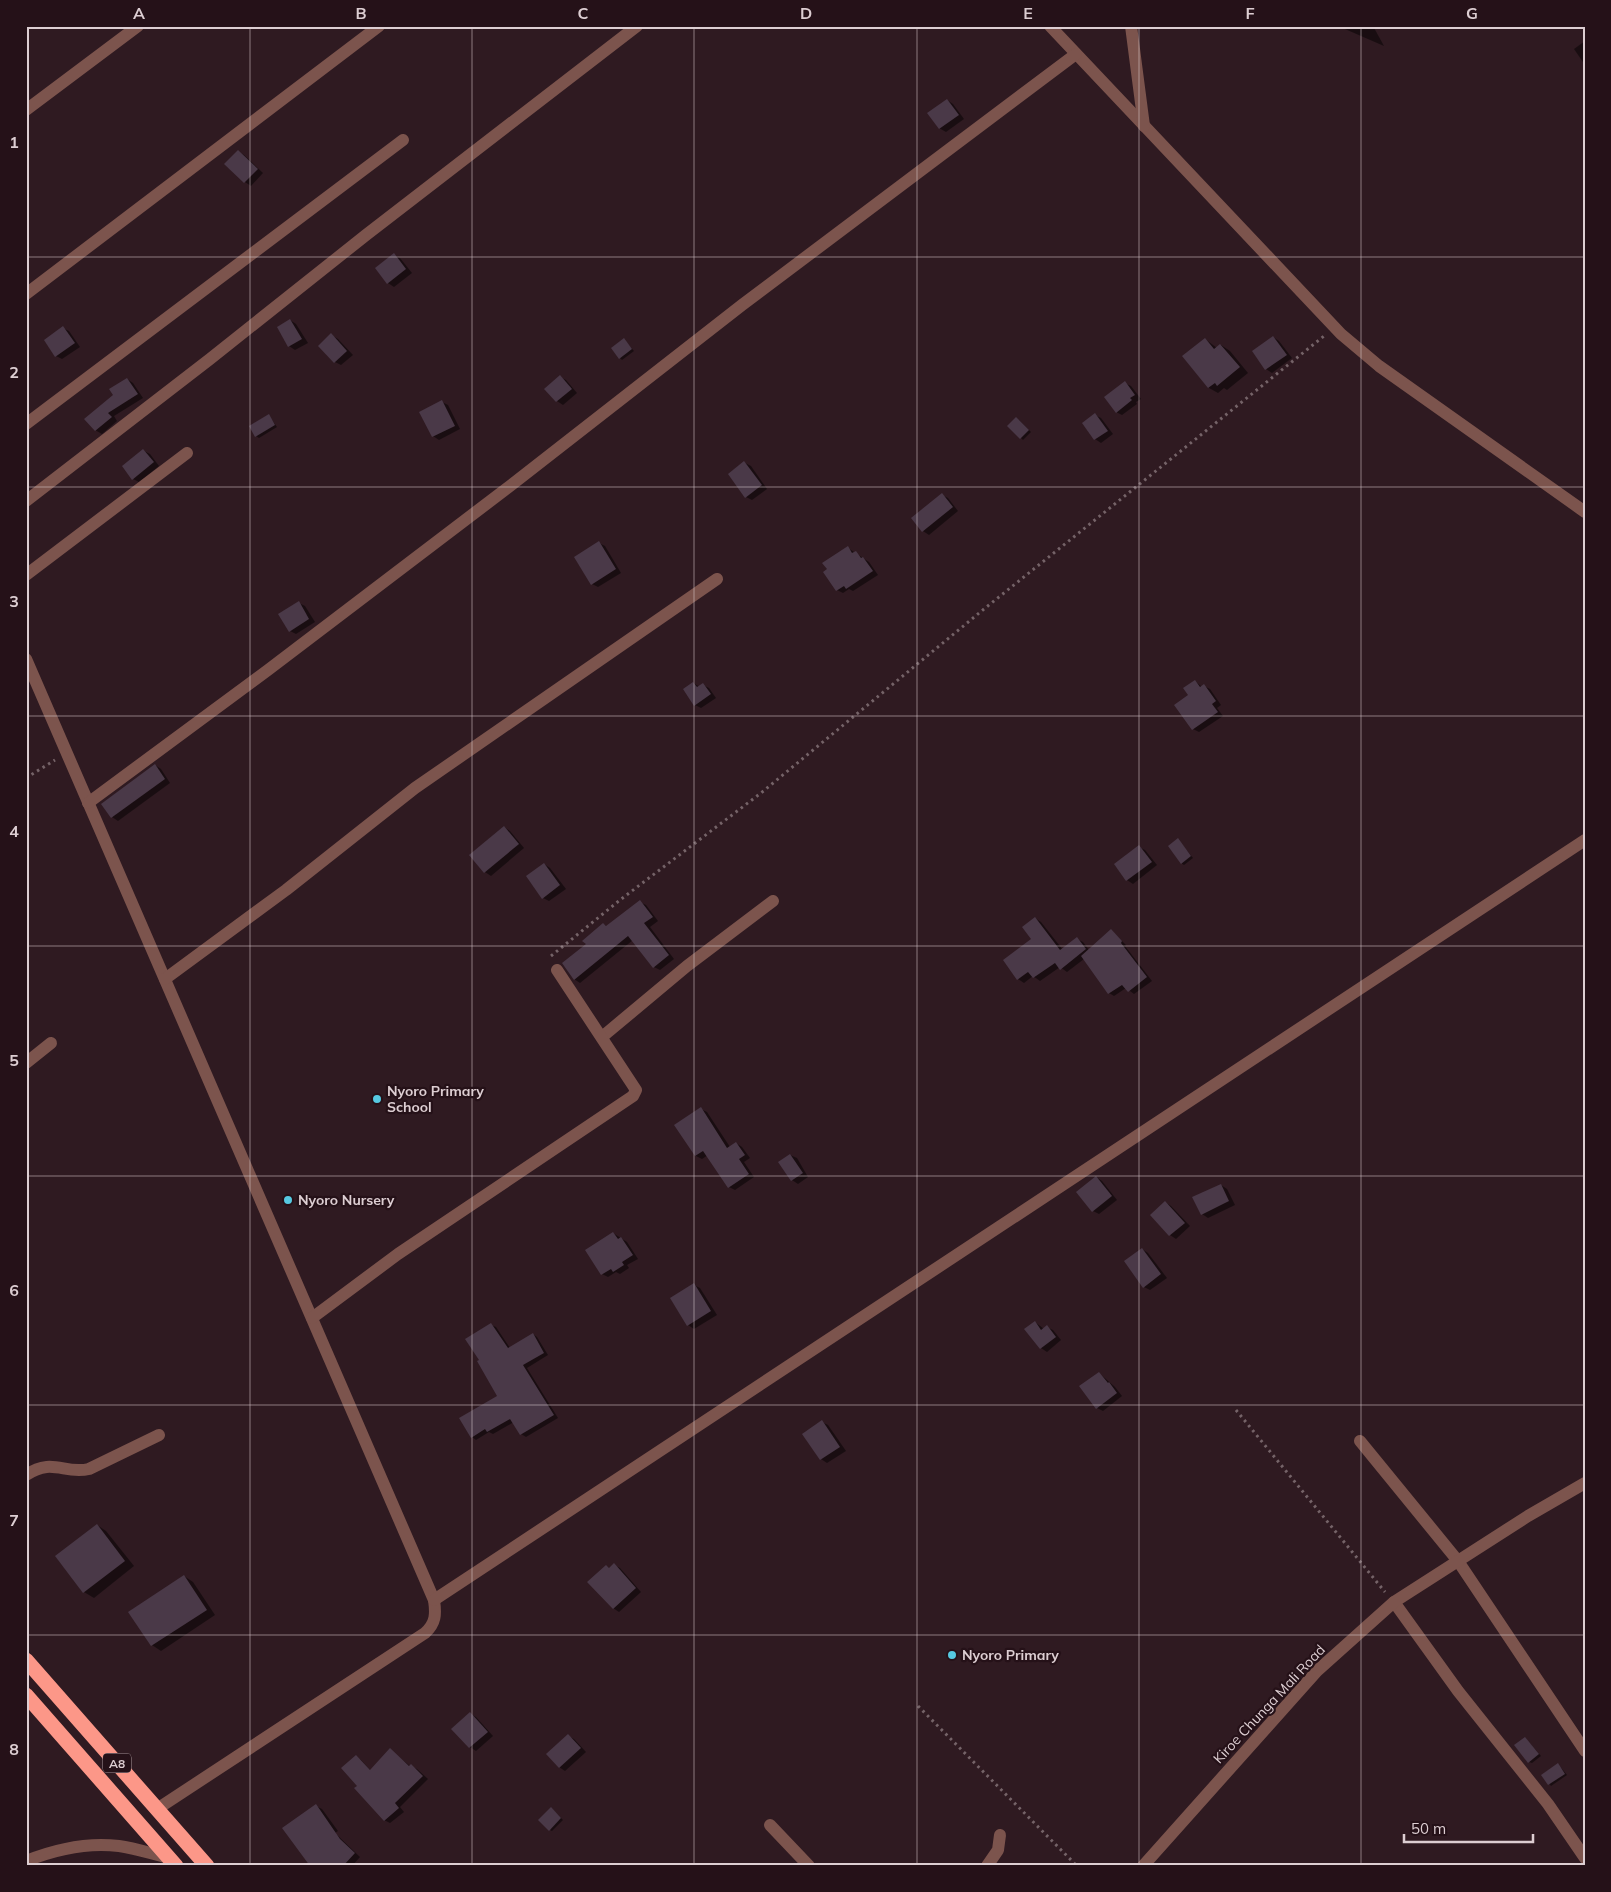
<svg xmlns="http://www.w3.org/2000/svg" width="1611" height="1892" viewBox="0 0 1611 1892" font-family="Mulish,sans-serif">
  <rect width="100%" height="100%" fill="#2f1a21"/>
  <g fill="#0007">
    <path d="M 1373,26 L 1384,46 L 1338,26 Z"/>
    <path d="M 1585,41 L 1585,65 L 1574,49 Z"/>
    <path d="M 947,100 L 953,104 L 964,119 L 946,132 L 939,128 Z"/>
    <path d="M 238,151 L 244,155 L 263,173 L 251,186 L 245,182 Z"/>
    <path d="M 394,255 L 400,258 L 412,273 L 394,287 L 388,283 L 377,268 Z"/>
    <path d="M 290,320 L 296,324 L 308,343 L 295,350 L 289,346 L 278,327 Z"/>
    <path d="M 63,328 L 69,331 L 80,347 L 62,359 L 56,356 Z"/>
    <path d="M 331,335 L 338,339 L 353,355 L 341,365 L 335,362 Z"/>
    <path d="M 1273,337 L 1279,341 L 1292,358 L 1272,373 L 1266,369 L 1253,352 Z"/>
    <path d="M 1205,339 L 1217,348 L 1221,345 L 1230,351 L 1248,373 L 1227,390 L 1224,388 L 1218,393 L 1209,388 L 1184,357 Z"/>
    <path d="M 624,340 L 634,351 L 622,360 L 620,358 Z"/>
    <path d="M 560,377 L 566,380 L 577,393 L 563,405 L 557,401 L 546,389 Z"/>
    <path d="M 127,379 L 133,383 L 143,398 L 114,416 L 117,421 L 102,434 L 95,430 L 114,396 Z"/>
    <path d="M 1125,383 L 1131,386 L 1141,399 L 1136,402 L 1137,404 L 1122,415 L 1116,412 Z"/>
    <path d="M 442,402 L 448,405 L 460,429 L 439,440 L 433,436 Z"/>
    <path d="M 1095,415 L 1101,418 L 1113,434 L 1101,443 L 1095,439 L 1084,423 Z"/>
    <path d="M 269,416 L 277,427 L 259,438 L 256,436 Z"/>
    <path d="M 1019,420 L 1031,432 L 1023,440 L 1021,438 Z"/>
    <path d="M 144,451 L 150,454 L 159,466 L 139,482 L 133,479 Z"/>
    <path d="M 745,463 L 751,466 L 767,489 L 752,500 L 746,497 Z"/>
    <path d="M 942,495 L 948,498 L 958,511 L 929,535 L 923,531 L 913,518 Z"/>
    <path d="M 599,543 L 605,546 L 621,573 L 598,587 L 592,584 Z"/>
    <path d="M 848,548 L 869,562 L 878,575 L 853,591 L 849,589 L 843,593 L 837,590 Z"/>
    <path d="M 299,603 L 305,606 L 315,622 L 296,634 L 290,631 Z"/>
    <path d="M 1195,681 L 1202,687 L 1204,686 L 1210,689 L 1221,705 L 1217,708 L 1223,716 L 1199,732 L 1193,729 L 1190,695 Z"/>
    <path d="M 693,683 L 700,687 L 703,685 L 709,688 L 716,698 L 701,708 L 695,705 Z"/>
    <path d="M 155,765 L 161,769 L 170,783 L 118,821 L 112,817 Z"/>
    <path d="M 504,827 L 510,831 L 524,848 L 491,876 L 485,872 Z"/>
    <path d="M 1178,840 L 1193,858 L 1184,865 L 1181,863 Z"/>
    <path d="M 1139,847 L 1145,850 L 1157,865 L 1133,884 L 1127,880 L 1115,865 Z"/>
    <path d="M 544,864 L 550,868 L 566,889 L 549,901 L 543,898 Z"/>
    <path d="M 640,902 L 646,905 L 658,921 L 650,927 L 674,959 L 660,970 L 654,967 L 633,940 L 580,983 L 574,979 L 603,924 L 608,927 Z"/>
    <path d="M 1035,918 L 1041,922 L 1063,950 L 1077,939 L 1083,942 L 1089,950 L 1111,930 L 1126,945 L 1125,946 L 1152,981 L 1134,994 L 1126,988 L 1114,996 L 1109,993 L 1084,959 L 1067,972 L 1060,967 L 1040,981 L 1033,976 L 1024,983 L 1018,979 L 1033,940 Z"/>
    <path d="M 701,1109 L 707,1112 L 730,1147 L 736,1143 L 742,1147 L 750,1158 L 744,1162 L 754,1177 L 735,1190 L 729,1187 L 708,1155 L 702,1159 L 696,1156 L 676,1125 Z"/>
    <path d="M 790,1155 L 797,1158 L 808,1177 L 798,1184 L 792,1180 Z"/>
    <path d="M 1096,1177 L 1102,1181 L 1117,1200 L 1099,1214 L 1093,1211 Z"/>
    <path d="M 1221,1185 L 1227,1189 L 1235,1205 L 1208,1218 L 1202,1214 Z"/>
    <path d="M 1165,1202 L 1171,1206 L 1190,1226 L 1176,1239 L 1170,1235 L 1152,1215 Z"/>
    <path d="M 613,1233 L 627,1242 L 638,1259 L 627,1265 L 629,1268 L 620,1274 L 616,1272 L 608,1277 L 602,1274 Z"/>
    <path d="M 1142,1249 L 1148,1253 L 1167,1278 L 1150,1290 L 1144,1287 Z"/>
    <path d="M 694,1285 L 700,1288 L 717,1315 L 694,1329 L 688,1325 L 671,1299 Z"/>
    <path d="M 1035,1322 L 1044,1329 L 1047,1327 L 1053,1330 L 1061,1340 L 1047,1352 L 1041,1348 Z"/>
    <path d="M 491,1325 L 496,1327 L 510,1348 L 533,1334 L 537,1337 L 548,1355 L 527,1368 L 558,1418 L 526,1437 L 521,1434 L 514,1422 L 493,1434 L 489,1432 L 476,1440 L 472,1437 L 498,1396 Z"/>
    <path d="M 1099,1373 L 1115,1387 L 1122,1396 L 1103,1411 L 1097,1408 Z"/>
    <path d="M 822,1422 L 828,1425 L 846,1451 L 827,1463 L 821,1459 L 804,1434 Z"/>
    <path d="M 97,1525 L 106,1531 L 134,1566 L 94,1598 L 84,1592 L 56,1557 Z"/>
    <path d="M 614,1565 L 620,1568 L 641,1592 L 619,1612 L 613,1608 L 606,1566 L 610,1569 Z"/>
    <path d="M 184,1576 L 193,1582 L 215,1615 L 161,1651 L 152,1645 Z"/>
    <path d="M 470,1714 L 476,1717 L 493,1736 L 476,1751 L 470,1747 Z"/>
    <path d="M 568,1736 L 574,1739 L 586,1752 L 565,1771 L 559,1767 Z"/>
    <path d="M 1525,1738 L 1541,1756 L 1532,1763 L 1529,1762 Z"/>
    <path d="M 390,1750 L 410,1766 L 417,1769 L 428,1779 L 400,1807 L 404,1812 L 390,1823 L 384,1820 L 358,1786 L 356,1757 L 361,1760 L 371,1771 Z"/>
    <path d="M 1558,1764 L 1567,1775 L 1551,1786 L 1542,1775 Z"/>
    <path d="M 316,1806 L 322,1809 L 338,1831 L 335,1833 L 360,1857 L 352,1866 L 311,1866 Z"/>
    <path d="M 553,1810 L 563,1820 L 552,1831 L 550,1830 Z"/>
  </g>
  <g fill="#4a3948">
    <path d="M 947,99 L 959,115 L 939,129 L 927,113 Z"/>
    <path d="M 238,150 L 258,169 L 244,183 L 224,164 Z"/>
    <path d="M 394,253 L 406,269 L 387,284 L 375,268 Z"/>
    <path d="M 290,319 L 302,339 L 288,347 L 277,327 Z"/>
    <path d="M 63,326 L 75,343 L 55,357 L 44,340 Z"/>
    <path d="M 331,333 L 347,351 L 334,363 L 318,346 Z"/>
    <path d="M 1273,336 L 1287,355 L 1265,370 L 1252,351 Z"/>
    <path d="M 624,338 L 632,349 L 619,359 L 611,348 Z"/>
    <path d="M 1205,338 L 1214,349 L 1220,344 L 1240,367 L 1217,386 L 1215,383 L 1208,388 L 1182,356 Z"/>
    <path d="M 560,375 L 572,389 L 556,402 L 544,389 Z"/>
    <path d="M 127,378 L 138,394 L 108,413 L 112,417 L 95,431 L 84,419 L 113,395 L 109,389 Z"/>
    <path d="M 1125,381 L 1135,395 L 1130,398 L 1132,400 L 1116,413 L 1104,397 Z"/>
    <path d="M 442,400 L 455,426 L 432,437 L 419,412 Z"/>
    <path d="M 1095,413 L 1108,431 L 1094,440 L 1082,423 Z"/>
    <path d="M 269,414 L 275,425 L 255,437 L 249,426 Z"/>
    <path d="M 1016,417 L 1029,430 L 1020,439 L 1007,426 Z"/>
    <path d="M 143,449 L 154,462 L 132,480 L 122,466 Z"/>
    <path d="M 744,461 L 762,485 L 745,498 L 728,474 Z"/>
    <path d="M 942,493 L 953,507 L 922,532 L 911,518 Z"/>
    <path d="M 599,541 L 616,569 L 591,585 L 574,557 Z"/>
    <path d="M 848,546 L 852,553 L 856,551 L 861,558 L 863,557 L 873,571 L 846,589 L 844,586 L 836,591 L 823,572 L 827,569 L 822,563 Z"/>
    <path d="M 299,601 L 309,619 L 289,632 L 278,614 Z"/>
    <path d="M 1195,680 L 1200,687 L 1204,684 L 1216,701 L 1212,704 L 1218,712 L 1192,730 L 1174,705 L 1188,695 L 1183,688 Z"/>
    <path d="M 693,682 L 697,687 L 703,683 L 711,694 L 694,706 L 683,689 Z"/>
    <path d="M 155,764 L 165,779 L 111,818 L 101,804 Z"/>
    <path d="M 504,826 L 519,844 L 484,873 L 469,855 Z"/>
    <path d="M 1178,838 L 1191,856 L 1181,864 L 1168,846 Z"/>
    <path d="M 1139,845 L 1152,862 L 1126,881 L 1114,864 Z"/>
    <path d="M 544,863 L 560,885 L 542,899 L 526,876 Z"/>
    <path d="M 640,900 L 653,917 L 644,923 L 669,955 L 653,968 L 628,936 L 574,980 L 562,963 L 586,944 L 582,941 L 603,923 L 606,926 Z"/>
    <path d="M 1035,917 L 1060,950 L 1077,937 L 1086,949 L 1060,970 L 1055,963 L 1033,978 L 1028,972 L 1017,980 L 1003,960 L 1031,939 L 1022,927 Z"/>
    <path d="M 1111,929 L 1122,941 L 1121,943 L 1147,977 L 1128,992 L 1122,985 L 1108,994 L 1081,956 Z"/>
    <path d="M 701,1107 L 727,1148 L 736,1142 L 745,1155 L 739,1159 L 749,1174 L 728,1188 L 703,1151 L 695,1156 L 674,1125 Z"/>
    <path d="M 790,1154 L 803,1173 L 791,1181 L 778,1162 Z"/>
    <path d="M 1096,1176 L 1112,1196 L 1092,1212 L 1076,1192 Z"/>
    <path d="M 1221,1184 L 1229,1201 L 1201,1215 L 1192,1197 Z"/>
    <path d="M 1165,1201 L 1185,1223 L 1169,1236 L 1150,1215 Z"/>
    <path d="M 613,1232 L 618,1239 L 621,1237 L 633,1255 L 622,1262 L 624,1265 L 613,1272 L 611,1269 L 601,1275 L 585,1250 Z"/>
    <path d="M 1142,1248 L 1161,1274 L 1143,1288 L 1124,1261 Z"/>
    <path d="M 694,1283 L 711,1311 L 687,1326 L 670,1298 Z"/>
    <path d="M 1035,1321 L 1041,1330 L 1047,1325 L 1056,1337 L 1040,1349 L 1024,1329 Z"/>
    <path d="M 491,1323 L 508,1348 L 533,1333 L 544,1353 L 523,1365 L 554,1415 L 520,1435 L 510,1419 L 487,1432 L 485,1429 L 471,1438 L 459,1418 L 497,1396 L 477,1361 L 479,1360 L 465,1339 Z"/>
    <path d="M 1099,1372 L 1108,1383 L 1109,1382 L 1117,1393 L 1096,1409 L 1079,1386 Z"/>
    <path d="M 822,1420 L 840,1447 L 820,1460 L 802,1434 Z"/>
    <path d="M 97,1524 L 125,1561 L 83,1593 L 55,1556 Z"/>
    <path d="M 614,1563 L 636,1588 L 613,1609 L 587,1582 L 606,1565 L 609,1568 Z"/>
    <path d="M 184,1575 L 207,1610 L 151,1646 L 128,1612 Z"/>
    <path d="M 470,1712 L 488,1732 L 469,1748 L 451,1729 Z"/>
    <path d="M 568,1734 L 581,1748 L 559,1768 L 546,1754 Z"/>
    <path d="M 1525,1737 L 1539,1754 L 1528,1763 L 1514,1745 Z"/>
    <path d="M 390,1748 L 409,1766 L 411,1764 L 423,1776 L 395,1803 L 399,1808 L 384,1821 L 354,1788 L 357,1786 L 341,1768 L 356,1755 L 370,1770 Z"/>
    <path d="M 1558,1763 L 1565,1774 L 1548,1785 L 1541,1775 Z"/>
    <path d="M 316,1804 L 340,1839 L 355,1853 L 343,1866 L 310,1866 L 282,1828 Z"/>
    <path d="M 551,1807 L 561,1818 L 549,1831 L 538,1820 Z"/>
  </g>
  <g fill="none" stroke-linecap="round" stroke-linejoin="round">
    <g stroke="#756368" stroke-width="3" stroke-dasharray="2.5 4" stroke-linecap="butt">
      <path d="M 26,778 L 55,760"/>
      <path d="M 551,956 L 620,900 L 761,793 L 984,609 L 1324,336"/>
      <path d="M 1236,1410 L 1385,1592"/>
      <path d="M 918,1706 L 1077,1866"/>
    </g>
    <g stroke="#7c544d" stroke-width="12">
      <path d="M 1050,26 L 1341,334 L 1379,366 L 1585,512"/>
      <path d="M 1131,26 L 1144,126"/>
      <path d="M 26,110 L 138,26"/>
      <path d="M 26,294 L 379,26"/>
      <path d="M 26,424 L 403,140"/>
      <path d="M 26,501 L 210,359 L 366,235 L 637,26"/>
      <path d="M 26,575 L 187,453"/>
      <path d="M 26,659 L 434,1600 C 436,1614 436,1623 425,1633 L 157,1809"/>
      <path d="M 88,803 L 268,670 L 510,486 L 742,305 L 1076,54"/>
      <path d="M 165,979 L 286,890 L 415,788 L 717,579"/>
      <path d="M 602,1037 L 687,966 L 773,901"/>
      <path d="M 26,1063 L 51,1043"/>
      <path d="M 312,1318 L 398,1254 L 633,1096 L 636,1090 L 634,1087 L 557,970"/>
      <path d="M 1360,1441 L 1458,1561 L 1585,1751"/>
      <path d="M 26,1475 C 53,1457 64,1475 89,1469 L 159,1435"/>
      <path d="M 434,1600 L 1585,840"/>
      <path d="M 1394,1602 L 1458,1691 L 1548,1804 L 1585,1858"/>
      <path d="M 770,1825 L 809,1866"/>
      <path d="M 26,1861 C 56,1849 87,1842 119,1846 C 135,1848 152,1854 169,1858"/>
      <path d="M 987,1866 L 998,1850 L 1000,1835"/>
      <path d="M 1143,1866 L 1317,1671 L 1394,1602 L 1528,1516 L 1585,1483"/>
    </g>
    <g stroke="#fc9788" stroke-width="15">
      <path d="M 26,1660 L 207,1866"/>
      <path d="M 26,1695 L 176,1866"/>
    </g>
  </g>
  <path fill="none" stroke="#ddced2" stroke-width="1" stroke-opacity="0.55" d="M 250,26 L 250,1866M 472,26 L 472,1866M 694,26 L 694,1866M 917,26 L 917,1866M 1139,26 L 1139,1866M 1361,26 L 1361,1866M 26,257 L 1585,257M 26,487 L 1585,487M 26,716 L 1585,716M 26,946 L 1585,946M 26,1176 L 1585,1176M 26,1405 L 1585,1405M 26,1635 L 1585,1635"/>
  <g fill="#56c9e1" stroke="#251118" stroke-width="2">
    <circle cx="377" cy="1099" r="5"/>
    <circle cx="288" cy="1200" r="5"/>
    <circle cx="952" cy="1655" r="5"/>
  </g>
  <g text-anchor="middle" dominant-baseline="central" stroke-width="4.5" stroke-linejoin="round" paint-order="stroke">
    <rect fill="#251118" stroke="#a6959a" stroke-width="1" x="103" y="1753.5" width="28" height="19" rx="4"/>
    <g font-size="12" font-weight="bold" fill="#ddced2">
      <text x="117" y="1763">A8</text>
    </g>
    <g font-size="14" font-weight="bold" fill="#ddced2" stroke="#251118" text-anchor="start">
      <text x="387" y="1091">Nyoro Primary<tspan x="387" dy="16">School</tspan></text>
      <text x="298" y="1200">Nyoro Nursery</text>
      <text x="962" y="1655">Nyoro Primary</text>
    </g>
    <g font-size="14" fill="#ddced2" stroke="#251118">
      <text transform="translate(1269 1704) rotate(-47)">Kiroe Chunga Mali Road</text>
    </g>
  </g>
  <rect width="1611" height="1892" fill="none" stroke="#251118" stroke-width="55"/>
  <path d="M1404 1834v8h129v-8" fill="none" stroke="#ddced2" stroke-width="2.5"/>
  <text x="1411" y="1834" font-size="15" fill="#ddced2" stroke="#251118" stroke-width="4" paint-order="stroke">50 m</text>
  <rect x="28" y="28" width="1556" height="1836" fill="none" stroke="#ddced2" stroke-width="2"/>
  <g font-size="16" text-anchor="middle" font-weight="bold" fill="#ddced2">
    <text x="139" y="19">A</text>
    <text x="361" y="19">B</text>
    <text x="583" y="19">C</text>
    <text x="806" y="19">D</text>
    <text x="1028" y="19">E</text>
    <text x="1250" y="19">F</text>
    <text x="1472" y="19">G</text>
    <text x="14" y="148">1</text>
    <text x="14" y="378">2</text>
    <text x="14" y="607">3</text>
    <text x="14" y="837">4</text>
    <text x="14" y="1066">5</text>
    <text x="14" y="1296">6</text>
    <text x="14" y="1526">7</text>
    <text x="14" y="1755">8</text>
  </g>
</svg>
